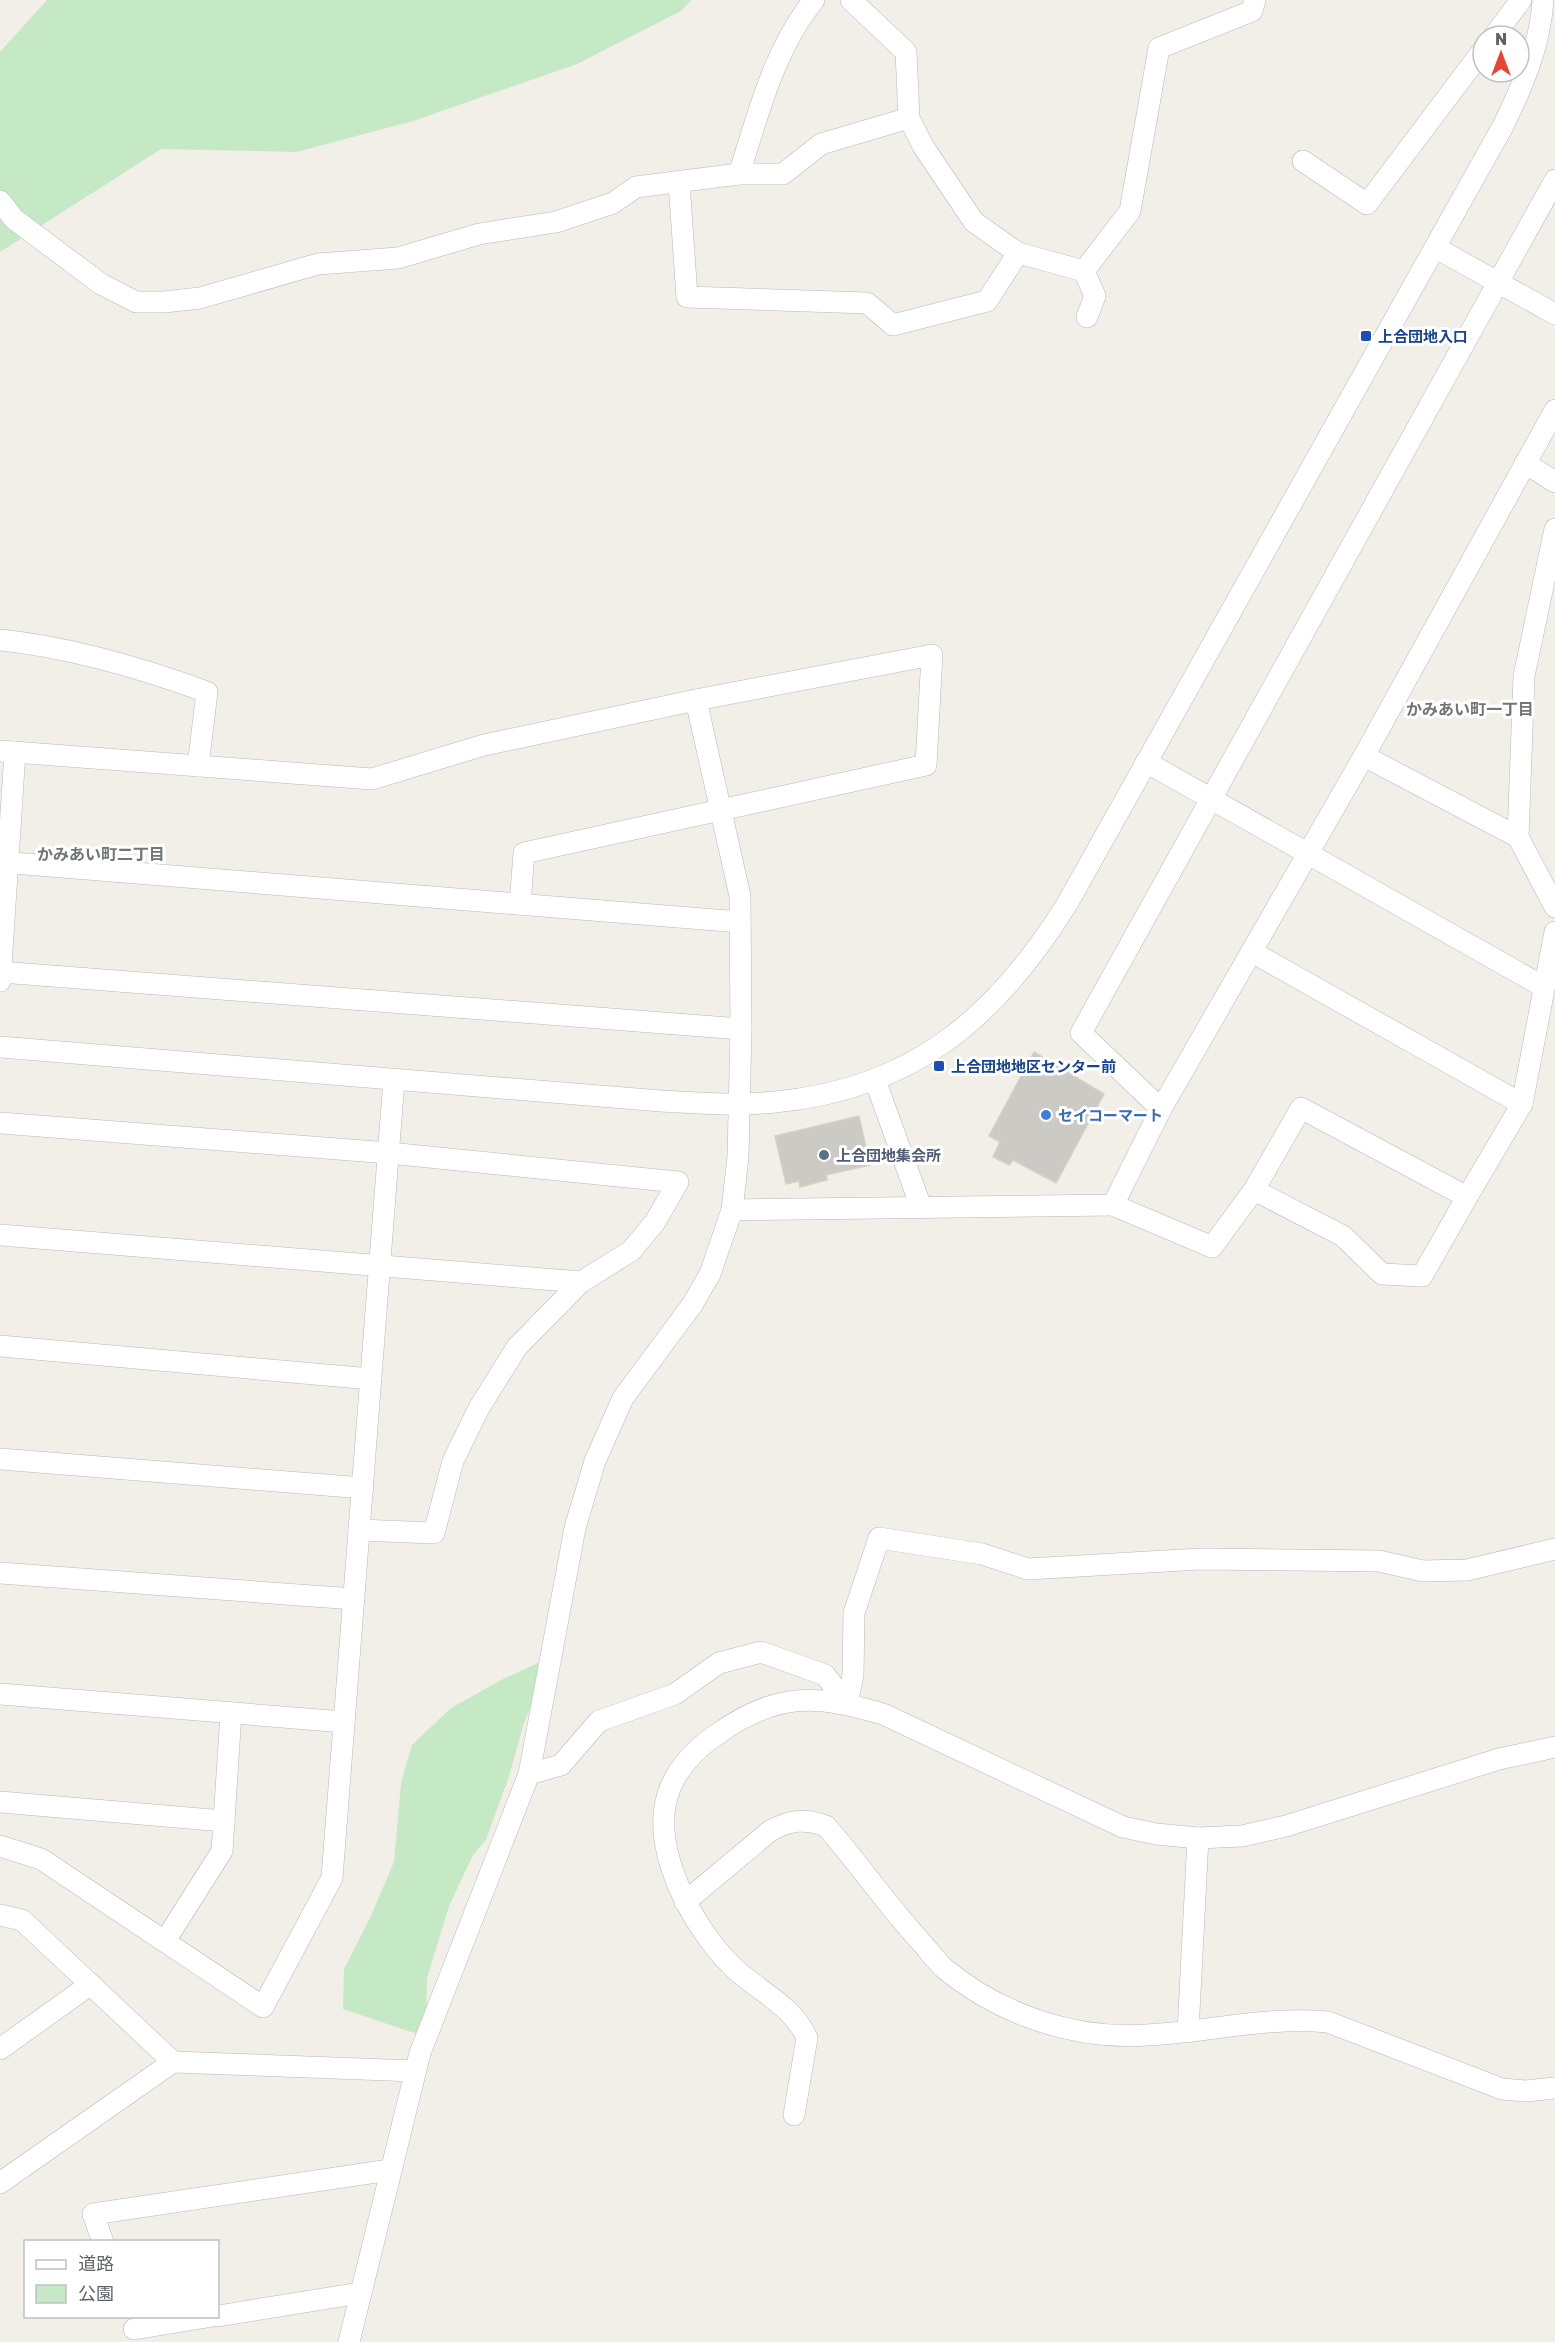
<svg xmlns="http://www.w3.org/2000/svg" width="1555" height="2342" viewBox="0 0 1555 2342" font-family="'Golos Text','Noto Sans JP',sans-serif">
  <rect width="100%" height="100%" fill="#f1efe8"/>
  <g fill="#c5e8c5">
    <path d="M 47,0 L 691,0 L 681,11 L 577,64 L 413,121 L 296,152 L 161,149 L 0,252 L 0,52 Z"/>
    <path d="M 551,1657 L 524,1723 L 509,1776 L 486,1840 L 473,1855 L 449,1906 L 427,1978 L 426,2037 L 343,2009 L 344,1969 L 370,1918 L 394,1862 L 401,1783 L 412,1745 L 451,1708 L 505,1678 Z"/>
  </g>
  <g fill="#cccac5" stroke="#d6d1c6" stroke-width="1.5">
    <path d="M 1034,1052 L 1104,1094 L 1056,1183 L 1013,1160 L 1009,1165 L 993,1157 L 1000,1142 L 989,1136 Z"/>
    <path d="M 859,1116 L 870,1165 L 826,1175 L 827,1180 L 800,1187 L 799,1181 L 786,1184 L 775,1136 Z"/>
  </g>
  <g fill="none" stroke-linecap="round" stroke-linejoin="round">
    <g stroke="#b5b8bc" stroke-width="22">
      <g id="minor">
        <path d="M 1494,36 L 1521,0"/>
        <path d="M 1303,161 L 1367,204 L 1483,50"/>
        <path d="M 739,174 L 783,174 L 821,144 L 909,118"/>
        <path d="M 679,182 L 687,297 L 867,303 L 893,325 L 987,301 L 1018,253 L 974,222 L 923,146 L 909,118 L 906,52 L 851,0"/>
        <path d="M 0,201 L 14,219 L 101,284 L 136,302 L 164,302 L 200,298 L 318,264 L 398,258 L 479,234 L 556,222 L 613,203 L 636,187 L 739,174 C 758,115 774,49 814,0"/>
        <path d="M 1436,248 L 1555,314"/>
        <path d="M 1018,253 L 1084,271 L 1095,296 L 1087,317"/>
        <path d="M 1084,271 L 1130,211 L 1159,48 L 1252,11 L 1255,0"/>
        <path d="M 1525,463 L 1555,482"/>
        <path d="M 1555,529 L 1524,676 L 1518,837 L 1555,907"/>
        <path d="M 0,640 C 69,647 141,668 207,692 L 198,766"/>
        <path d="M 0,751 L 372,779 L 484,745 L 696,700 L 932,655 L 926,765 L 524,853 L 520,904"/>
        <path d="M 1364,756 L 1518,837"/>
        <path d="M 1146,762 L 1544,987"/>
        <path d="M 0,862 L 740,922"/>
        <path d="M 1252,952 L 1522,1104"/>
        <path d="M 0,972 L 741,1029"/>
        <path d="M 0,981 L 15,752"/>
        <path d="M 0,1047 L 661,1101 C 699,1103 737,1106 775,1102 C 913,1089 996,1018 1067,904 L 1503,126 C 1523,85 1540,46 1543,0"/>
        <path d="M 875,1080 L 921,1207"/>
        <path d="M 1161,1109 L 1081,1033 L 1555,180"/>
        <path d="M 0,1123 L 389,1153 L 678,1182 L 655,1222 L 631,1251 L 581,1282 L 0,1235"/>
        <path d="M 1254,1190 L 1343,1236 L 1382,1274 L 1422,1276 L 1467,1197"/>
        <path d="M 1113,1205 L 1212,1247 L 1254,1190 L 1301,1108 L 1467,1197 L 1522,1104 L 1555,932"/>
        <path d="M 732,1210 L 1113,1205 L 1161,1109 L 1364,756 L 1555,410"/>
        <path d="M 0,1346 L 371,1379"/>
        <path d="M 0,1459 L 363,1488"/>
        <path d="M 359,1530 L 434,1533 L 453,1461 L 479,1408 L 517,1347 L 581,1282"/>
        <path d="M 0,1573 L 354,1599"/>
        <path d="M 0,1694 L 344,1722"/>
        <path d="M 847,1704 L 853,1675 L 854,1613 L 879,1538 L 982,1554 L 1028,1569 L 1200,1559 L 1379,1561 L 1423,1571 L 1467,1570 L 1555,1549"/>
        <path d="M 529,1774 L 561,1765 L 599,1721 L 675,1694 L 719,1663 L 761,1652 L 825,1675 L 847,1704"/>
        <path d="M 0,1802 L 224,1821 L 231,1713"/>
        <path d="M 0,1846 L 41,1859 L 263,2007 L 332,1878 L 394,1080"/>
        <path d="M 685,1902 L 770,1831 C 790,1820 804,1818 826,1826 C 859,1864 887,1905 921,1942 C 929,1951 936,1961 945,1969 C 1001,2015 1075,2040 1147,2035 C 1208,2032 1267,2016 1328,2022 L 1502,2089 L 1526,2091 L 1555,2088"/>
        <path d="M 0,1915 L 22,1920 L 173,2062 L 0,2183"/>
        <path d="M 165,1941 L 222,1851 L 224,1821"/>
        <path d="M 1188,2032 L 1198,1838"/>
        <path d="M 0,2049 L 91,1984"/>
        <path d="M 173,2062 L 415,2071"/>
        <path d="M 794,2115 L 807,2038 C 793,2005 757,1991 732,1966 C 692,1927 646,1843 671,1786 C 680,1765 697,1748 716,1735 C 776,1692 815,1694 883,1714 L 1123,1827 L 1156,1834 L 1198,1838 L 1242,1836 L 1286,1826 L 1499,1759 L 1555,1747"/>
        <path d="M 103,2242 L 93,2214 L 390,2170"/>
        <path d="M 218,2316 L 360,2293"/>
        <path d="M 134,2329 L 213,2316"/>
        <path d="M 349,2342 L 420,2053 L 529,1774 L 575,1528 L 595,1461 L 623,1398 L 692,1305 L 710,1274 L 732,1210 L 738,1157 L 741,1029 L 740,896 L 696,700"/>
      </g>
    </g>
    <use href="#minor" stroke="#fff" stroke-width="21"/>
  </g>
  <g fill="#1a4fb4" stroke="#fff" stroke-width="2">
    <rect x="1360" y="330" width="12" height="12" rx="3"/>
    <rect x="933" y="1060" width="12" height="12" rx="3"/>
  </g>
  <circle fill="#3f7fe0" stroke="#fff" stroke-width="2" cx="1046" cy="1115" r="6"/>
  <circle fill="#5c6f8a" stroke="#fff" stroke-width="2" cx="824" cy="1155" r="6"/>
  <g text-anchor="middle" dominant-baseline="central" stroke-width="6" stroke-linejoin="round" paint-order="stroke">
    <g font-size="15" font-weight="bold" fill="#164399" stroke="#fff" text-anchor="start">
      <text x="1378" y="336">上合団地入口</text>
      <text x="951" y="1066">上合団地地区センター前</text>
    </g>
    <g font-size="15" font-weight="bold" fill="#366cbe" stroke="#fff" text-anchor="start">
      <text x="1058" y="1115">セイコーマート</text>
    </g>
    <g font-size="15" font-weight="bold" fill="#4e5e75" stroke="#fff" text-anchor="start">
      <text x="836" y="1155">上合団地集会所</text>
    </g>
    <g font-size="16" font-weight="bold" fill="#70757a" stroke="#fff">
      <text x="1470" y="709">かみあい町一丁目</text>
      <text x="101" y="854">かみあい町二丁目</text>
    </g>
  </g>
  <rect x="24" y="2240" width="195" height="78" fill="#ffffff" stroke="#bfc1c3" stroke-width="1.5"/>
  <rect x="36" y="2260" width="30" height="9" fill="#ffffff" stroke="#bfc1c3" stroke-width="1.5"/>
  <text x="78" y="2270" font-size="18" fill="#5f6368">道路</text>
  <rect x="36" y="2285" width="30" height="18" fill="#c5e8c5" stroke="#bfc1c3" stroke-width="1.5"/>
  <text x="78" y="2300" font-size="18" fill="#5f6368">公園</text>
  <g transform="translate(1501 54)"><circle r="28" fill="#ffffff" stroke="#bfc1c3" stroke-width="1.5"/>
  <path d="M0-4.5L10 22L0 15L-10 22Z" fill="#ea4335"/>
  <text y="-9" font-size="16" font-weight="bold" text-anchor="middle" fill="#5f6368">N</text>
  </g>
</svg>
